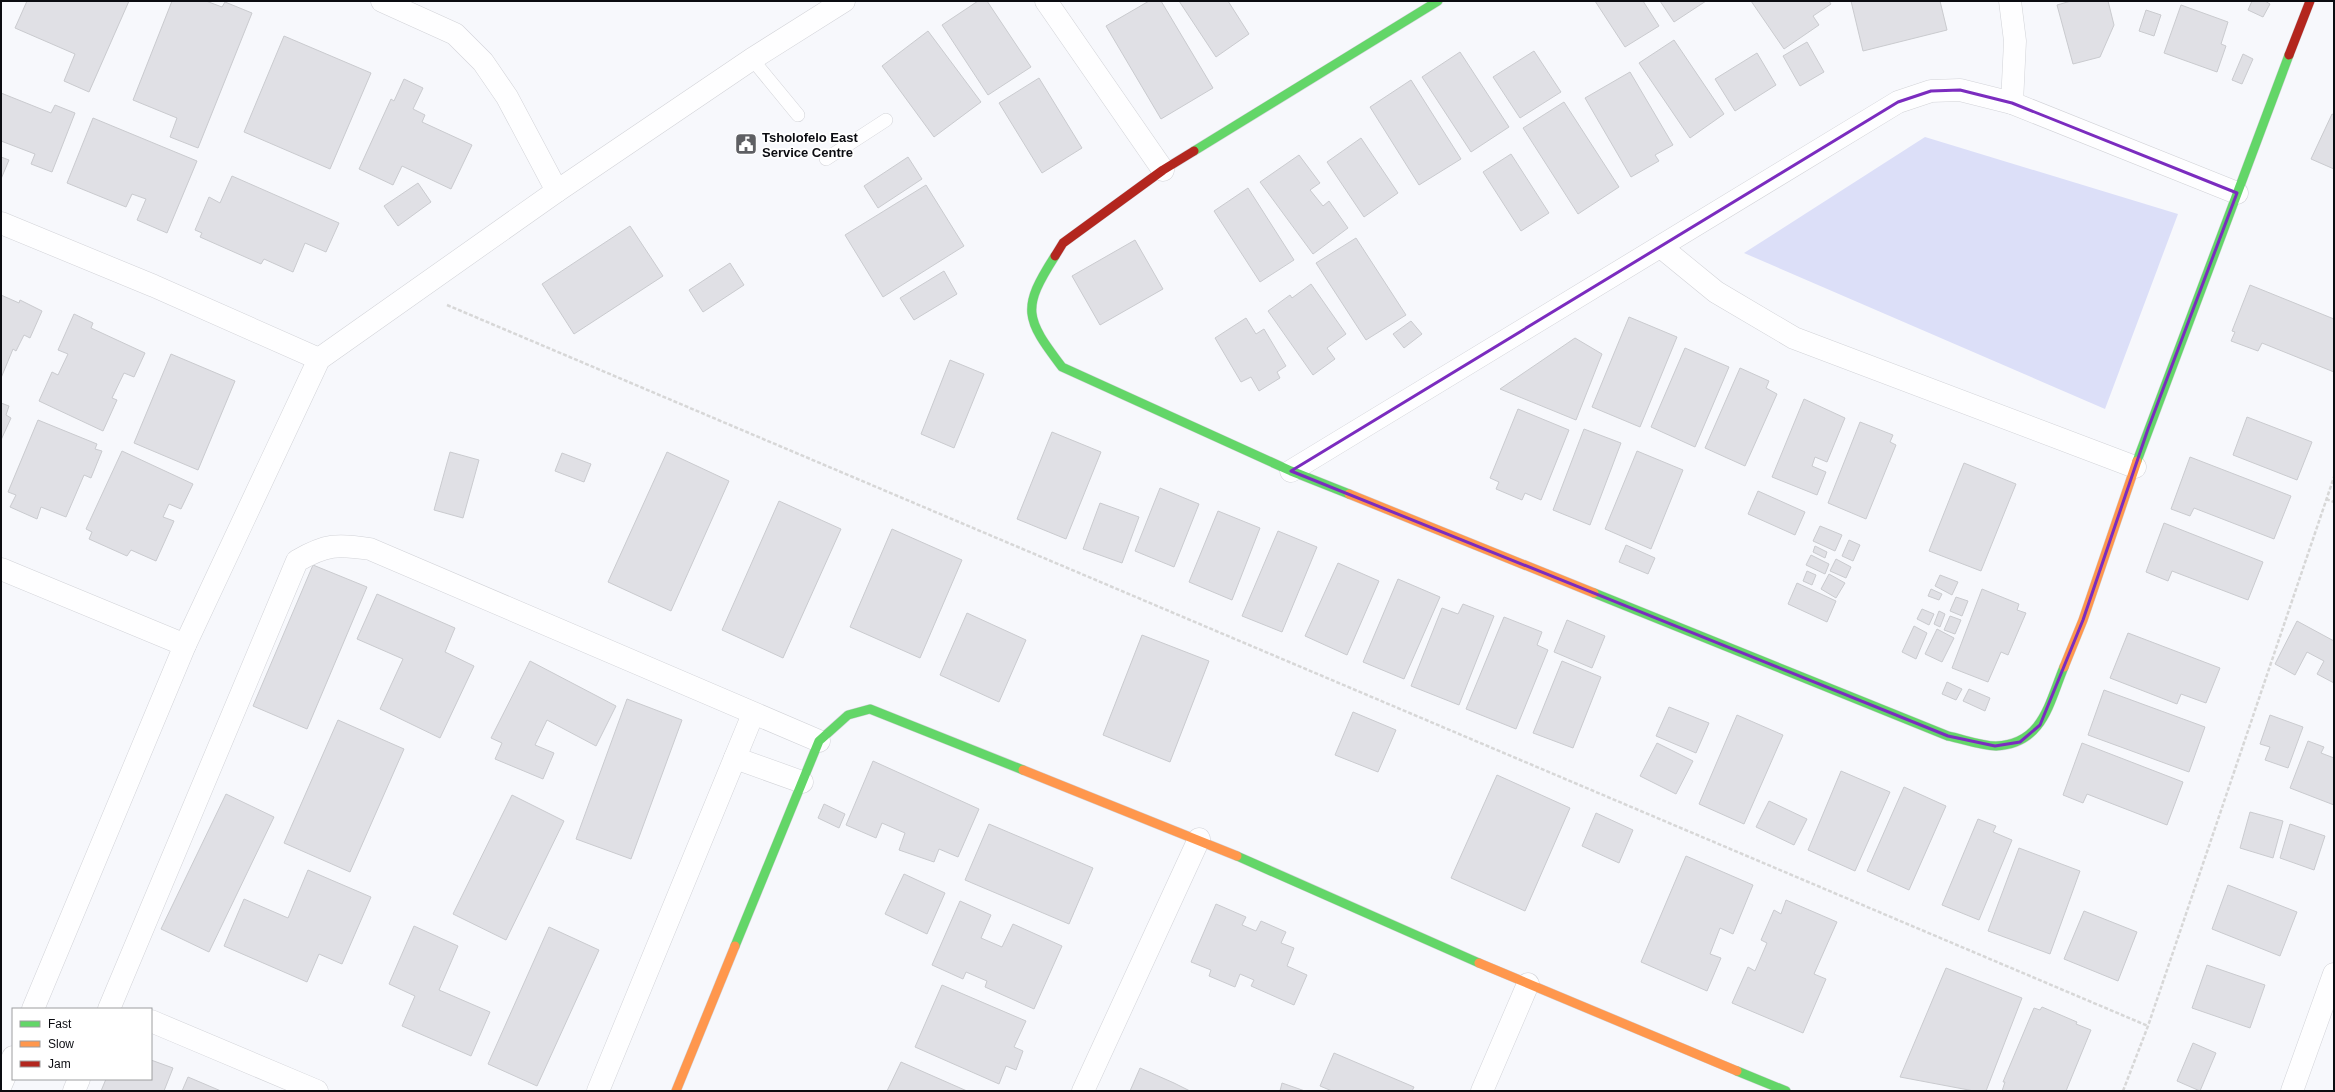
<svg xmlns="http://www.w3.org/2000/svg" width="2335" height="1092" viewBox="0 0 2335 1092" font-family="Arial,sans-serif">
  <rect width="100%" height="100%" fill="#f7f8fc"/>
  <path fill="#dcdff8" d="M 1925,137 L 2178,214 L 2105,409 L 1744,253 Z"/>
  <g fill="#e0e0e5" stroke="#cacbcf">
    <path d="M 27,1 L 129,1 L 89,92 L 64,81 L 75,54 L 15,28 Z"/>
    <path d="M 172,1 L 206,1 L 222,7 L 225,2 L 252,13 L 198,148 L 170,137 L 177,118 L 133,100 Z"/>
    <path d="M 978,1 L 987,1 L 1031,67 L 988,95 L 942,25 Z"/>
    <path d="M 1149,1 L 1161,1 L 1213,88 L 1161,119 L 1106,26 Z"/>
    <path d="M 1179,1 L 1228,1 L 1249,34 L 1216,57 Z"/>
    <path d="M 1595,1 L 1643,1 L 1659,26 L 1625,47 Z"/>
    <path d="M 1660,1 L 1706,1 L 1674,22 Z"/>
    <path d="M 1751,1 L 1829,1 L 1831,4 L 1813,16 L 1819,25 L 1784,49 Z"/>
    <path d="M 1851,1 L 1940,1 L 1947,30 L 1863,51 Z"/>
    <path d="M 2108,1 L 2114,25 L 2100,57 L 2073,64 L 2057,5 L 2071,1 Z"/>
    <path d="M 2252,1 L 2265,1 L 2270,4 L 2263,17 L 2248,10 Z"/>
    <path d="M 2181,5 L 2228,22 L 2221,44 L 2226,46 L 2217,72 L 2164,53 Z"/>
    <path d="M 2146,10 L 2161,15 L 2154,36 L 2139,31 Z"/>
    <path d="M 928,31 L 981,102 L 934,137 L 882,66 Z"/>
    <path d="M 284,36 L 371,73 L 330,169 L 244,132 Z"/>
    <path d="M 1674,40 L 1724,114 L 1690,138 L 1639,63 Z"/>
    <path d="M 1807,42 L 1824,72 L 1800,86 L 1783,56 Z"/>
    <path d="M 1534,51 L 1561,92 L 1520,118 L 1493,77 Z"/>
    <path d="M 1460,52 L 1509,127 L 1471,152 L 1422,77 Z"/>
    <path d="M 1757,53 L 1776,85 L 1735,111 L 1715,79 Z"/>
    <path d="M 2243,54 L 2253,59 L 2242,84 L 2232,80 Z"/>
    <path d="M 1630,72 L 1673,145 L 1655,155 L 1659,161 L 1631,177 L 1585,98 Z"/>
    <path d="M 1039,78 L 1082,148 L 1042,173 L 999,103 Z"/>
    <path d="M 404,79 L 423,88 L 413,109 L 425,115 L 422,122 L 472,145 L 451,189 L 402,166 L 393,185 L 359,169 L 391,99 L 394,101 Z"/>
    <path d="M 1411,80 L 1461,159 L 1419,185 L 1370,107 Z"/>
    <path d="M 1,93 L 51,113 L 55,105 L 75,113 L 52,172 L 31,164 L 35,154 L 1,141 Z"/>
    <path d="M 1564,102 L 1619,187 L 1578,214 L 1523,128 Z"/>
    <path d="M 2332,114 L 2334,115 L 2334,169 L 2311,159 Z"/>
    <path d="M 93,118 L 197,161 L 167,233 L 137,220 L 146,199 L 132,194 L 126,207 L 67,183 Z"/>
    <path d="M 1361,138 L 1398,193 L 1364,217 L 1327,162 Z"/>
    <path d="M 1511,154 L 1549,213 L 1521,231 L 1483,172 Z"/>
    <path d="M 1299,155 L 1320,183 L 1310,190 L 1323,206 L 1329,201 L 1348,228 L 1313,254 L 1260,182 Z"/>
    <path d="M 1,157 L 9,160 L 1,179 Z"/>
    <path d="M 908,157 L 922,179 L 878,208 L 864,186 Z"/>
    <path d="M 232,176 L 339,223 L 326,252 L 305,243 L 293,272 L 264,259 L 261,264 L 200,237 L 202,233 L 195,230 L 209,197 L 220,203 Z"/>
    <path d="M 418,183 L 431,202 L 398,226 L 384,206 Z"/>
    <path d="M 926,185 L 964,246 L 883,297 L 845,235 Z"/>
    <path d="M 1248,188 L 1294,260 L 1260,282 L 1214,211 Z"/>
    <path d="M 630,226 L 663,276 L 574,334 L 542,284 Z"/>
    <path d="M 1356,238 L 1406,315 L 1366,340 L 1316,263 Z"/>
    <path d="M 1135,240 L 1163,289 L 1100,325 L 1072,276 Z"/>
    <path d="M 730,263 L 744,285 L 703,312 L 689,290 Z"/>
    <path d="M 944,271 L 957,294 L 914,320 L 900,298 Z"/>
    <path d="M 1311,284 L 1346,334 L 1327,348 L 1335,359 L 1313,375 L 1268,311 L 1290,295 L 1292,298 Z"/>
    <path d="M 2250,285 L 2334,319 L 2334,372 L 2262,343 L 2258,351 L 2231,341 L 2235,332 L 2232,331 Z"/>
    <path d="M 1,295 L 19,303 L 20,300 L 42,311 L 30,338 L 24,335 L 16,351 L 13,349 L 1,378 Z"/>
    <path d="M 74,314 L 93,323 L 91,328 L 145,353 L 134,377 L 124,373 L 112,398 L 117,400 L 103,431 L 39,401 L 52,372 L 58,375 L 68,354 L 58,350 Z"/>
    <path d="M 1629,317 L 1677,337 L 1640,427 L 1592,407 Z"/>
    <path d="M 1246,318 L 1256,334 L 1264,329 L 1286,366 L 1277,372 L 1280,378 L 1259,391 L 1251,377 L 1241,382 L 1215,338 Z"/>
    <path d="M 1411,321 L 1422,334 L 1404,348 L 1393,334 Z"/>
    <path d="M 1575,338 L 1602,354 L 1576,420 L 1500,389 Z"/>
    <path d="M 1685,348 L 1729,367 L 1695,447 L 1651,427 Z"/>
    <path d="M 171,354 L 235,381 L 198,470 L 134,443 Z"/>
    <path d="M 950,360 L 984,374 L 954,448 L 921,434 Z"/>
    <path d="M 1740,368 L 1769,381 L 1766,388 L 1777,394 L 1745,466 L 1705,448 Z"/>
    <path d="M 1804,399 L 1845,418 L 1827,462 L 1815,457 L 1812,466 L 1826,472 L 1817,495 L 1772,477 Z"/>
    <path d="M 1,403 L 9,406 L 6,415 L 11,418 L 1,440 Z"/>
    <path d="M 1518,409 L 1569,430 L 1541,500 L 1525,493 L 1522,500 L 1496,489 L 1499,482 L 1490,478 Z"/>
    <path d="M 2247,417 L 2312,442 L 2297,480 L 2233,455 Z"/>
    <path d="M 38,420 L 97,444 L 95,449 L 102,451 L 91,478 L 84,475 L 66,517 L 41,507 L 37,519 L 10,507 L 16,495 L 8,492 Z"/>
    <path d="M 1860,422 L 1893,435 L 1890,442 L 1896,445 L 1866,519 L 1828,503 Z"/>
    <path d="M 1584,429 L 1621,443 L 1590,525 L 1553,510 Z"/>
    <path d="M 1052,432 L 1101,452 L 1066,539 L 1017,519 Z"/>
    <path d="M 122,451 L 193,484 L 181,509 L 169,504 L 163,517 L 174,521 L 156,561 L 131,550 L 127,556 L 89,539 L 92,532 L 86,529 Z"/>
    <path d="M 1637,451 L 1683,470 L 1651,549 L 1605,529 Z"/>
    <path d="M 450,452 L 479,460 L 463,518 L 434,510 Z"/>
    <path d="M 667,452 L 729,481 L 671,611 L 608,582 Z"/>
    <path d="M 562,453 L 591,464 L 584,482 L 555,471 Z"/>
    <path d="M 2190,457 L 2291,496 L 2274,539 L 2194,508 L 2190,516 L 2171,509 Z"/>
    <path d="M 1964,463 L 2016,484 L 1981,571 L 1929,551 Z"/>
    <path d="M 1160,488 L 1199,504 L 1174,567 L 1135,551 Z"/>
    <path d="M 1758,491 L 1805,512 L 1795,535 L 1748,514 Z"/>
    <path d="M 779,501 L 841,529 L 783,658 L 722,630 Z"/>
    <path d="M 1100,503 L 1139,517 L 1122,563 L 1083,549 Z"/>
    <path d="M 1218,511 L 1260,528 L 1232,600 L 1189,582 Z"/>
    <path d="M 2164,523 L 2263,562 L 2248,600 L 2172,571 L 2168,581 L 2146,572 Z"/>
    <path d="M 1820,526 L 1842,535 L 1835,551 L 1813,541 Z"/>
    <path d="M 892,529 L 962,560 L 920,658 L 850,627 Z"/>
    <path d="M 1278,531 L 1317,547 L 1282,632 L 1242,616 Z"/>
    <path d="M 1849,540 L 1860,545 L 1853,561 L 1842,556 Z"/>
    <path d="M 1626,545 L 1655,558 L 1648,574 L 1619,562 Z"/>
    <path d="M 1815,546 L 1827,552 L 1825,558 L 1813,552 Z"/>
    <path d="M 1811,555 L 1829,564 L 1825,574 L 1806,565 Z"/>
    <path d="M 1836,559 L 1851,567 L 1846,578 L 1830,571 Z"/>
    <path d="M 1338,563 L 1379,581 L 1347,655 L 1305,636 Z"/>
    <path d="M 313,565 L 367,587 L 307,729 L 253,706 Z"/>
    <path d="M 1807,571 L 1816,575 L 1812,585 L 1803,581 Z"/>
    <path d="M 1829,574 L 1845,583 L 1836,598 L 1821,589 Z"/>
    <path d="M 1940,575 L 1958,582 L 1952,595 L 1935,586 Z"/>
    <path d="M 1398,579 L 1440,597 L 1404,679 L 1363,662 Z"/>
    <path d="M 1797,583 L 1836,601 L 1827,622 L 1788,604 Z"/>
    <path d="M 1931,589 L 1942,594 L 1939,600 L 1928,596 Z"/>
    <path d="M 1982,589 L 2019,604 L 2017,610 L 2026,613 L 2008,655 L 2001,652 L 1988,682 L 1952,668 Z"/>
    <path d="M 377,594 L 455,628 L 445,652 L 474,666 L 440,738 L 380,709 L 403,659 L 357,639 Z"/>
    <path d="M 1956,597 L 1968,601 L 1962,616 L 1950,611 Z"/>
    <path d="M 1463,604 L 1494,616 L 1459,705 L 1411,686 L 1442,608 L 1458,614 Z"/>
    <path d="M 1922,609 L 1934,614 L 1929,625 L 1917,619 Z"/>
    <path d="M 1939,611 L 1945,614 L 1940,627 L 1934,624 Z"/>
    <path d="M 967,613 L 1026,640 L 999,702 L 940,675 Z"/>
    <path d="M 1950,616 L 1961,620 L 1955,634 L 1944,630 Z"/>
    <path d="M 1504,617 L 1542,632 L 1537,645 L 1548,650 L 1516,729 L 1466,709 Z"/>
    <path d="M 1567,620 L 1605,636 L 1592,668 L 1554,652 Z"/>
    <path d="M 2297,621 L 2334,641 L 2334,683 L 2317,674 L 2324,661 L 2307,652 L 2295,675 L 2275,664 Z"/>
    <path d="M 1914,626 L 1927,633 L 1916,659 L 1902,652 Z"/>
    <path d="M 1937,629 L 1954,638 L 1942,662 L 1925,654 Z"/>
    <path d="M 2128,633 L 2220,668 L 2206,703 L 2181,694 L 2177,704 L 2110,678 Z"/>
    <path d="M 1142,635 L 1209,661 L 1170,762 L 1103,735 Z"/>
    <path d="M 530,661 L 616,706 L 596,746 L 547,720 L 535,745 L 554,753 L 543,779 L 495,759 L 502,743 L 491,738 Z"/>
    <path d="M 1562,661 L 1601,677 L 1573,748 L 1533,733 Z"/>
    <path d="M 1947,682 L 1962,689 L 1956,700 L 1942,694 Z"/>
    <path d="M 1969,689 L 1990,698 L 1985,711 L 1963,701 Z"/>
    <path d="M 2104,690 L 2205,727 L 2189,772 L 2088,735 Z"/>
    <path d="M 627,699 L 682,720 L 631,859 L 576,839 Z"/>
    <path d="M 1669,707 L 1709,723 L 1696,753 L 1656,736 Z"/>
    <path d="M 1353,712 L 1396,730 L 1378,772 L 1335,755 Z"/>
    <path d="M 1737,715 L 1783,735 L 1744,824 L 1699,804 Z"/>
    <path d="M 2270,715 L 2303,727 L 2288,768 L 2265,760 L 2270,747 L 2260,744 Z"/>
    <path d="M 338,720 L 404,749 L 350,872 L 284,843 Z"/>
    <path d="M 2308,741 L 2324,747 L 2321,753 L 2334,758 L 2334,805 L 2290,788 Z"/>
    <path d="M 1657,743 L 1693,761 L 1676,794 L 1640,776 Z"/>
    <path d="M 2082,743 L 2183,782 L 2167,825 L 2087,794 L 2083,803 L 2063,795 Z"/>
    <path d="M 873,761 L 979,809 L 958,857 L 939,849 L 934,862 L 899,850 L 905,833 L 882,823 L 876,838 L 846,825 Z"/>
    <path d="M 1841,771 L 1890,792 L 1855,871 L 1808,850 Z"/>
    <path d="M 1497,775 L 1570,808 L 1525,911 L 1451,878 Z"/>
    <path d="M 1904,787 L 1946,806 L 1909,890 L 1867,871 Z"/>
    <path d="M 226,794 L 274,817 L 209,952 L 161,929 Z"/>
    <path d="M 512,795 L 564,821 L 506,940 L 453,914 Z"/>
    <path d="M 1769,801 L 1807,819 L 1794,845 L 1756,827 Z"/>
    <path d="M 824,804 L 845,814 L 839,828 L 818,818 Z"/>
    <path d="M 2250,812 L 2283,821 L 2273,858 L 2240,848 Z"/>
    <path d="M 1596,813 L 1633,830 L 1619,863 L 1582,846 Z"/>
    <path d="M 1978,819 L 1996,826 L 1993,832 L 2012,840 L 1979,920 L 1942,905 Z"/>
    <path d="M 989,824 L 1093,868 L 1069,924 L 965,880 Z"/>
    <path d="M 2290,824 L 2325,836 L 2314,870 L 2280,858 Z"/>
    <path d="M 2019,848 L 2080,871 L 2050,954 L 1988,931 Z"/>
    <path d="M 1686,856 L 1753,885 L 1733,934 L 1720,928 L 1710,954 L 1721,958 L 1707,991 L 1641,962 Z"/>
    <path d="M 308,870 L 371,897 L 342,964 L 319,954 L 307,982 L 224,946 L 244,899 L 288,918 Z"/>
    <path d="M 904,874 L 945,893 L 927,934 L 885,914 Z"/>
    <path d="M 2228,885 L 2297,912 L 2280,956 L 2212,929 Z"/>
    <path d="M 1786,900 L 1837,922 L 1814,974 L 1826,979 L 1803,1033 L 1732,1003 L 1748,967 L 1755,971 L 1767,943 L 1761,940 L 1774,910 L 1781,914 Z"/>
    <path d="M 960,901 L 991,915 L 981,938 L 1002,947 L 1013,924 L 1062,946 L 1034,1009 L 985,987 L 987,981 L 966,972 L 963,979 L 932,965 Z"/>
    <path d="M 1216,904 L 1246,917 L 1242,925 L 1256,931 L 1261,921 L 1286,932 L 1281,943 L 1294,948 L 1287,966 L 1307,975 L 1294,1005 L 1251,986 L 1254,980 L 1240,974 L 1235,987 L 1209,976 L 1211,970 L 1191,962 Z"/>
    <path d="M 2084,911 L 2137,932 L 2118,981 L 2064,959 Z"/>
    <path d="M 414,926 L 458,946 L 439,990 L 490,1012 L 471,1056 L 402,1026 L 415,996 L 389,984 Z"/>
    <path d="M 549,927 L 599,950 L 537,1086 L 488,1064 Z"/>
    <path d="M 2207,965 L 2265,985 L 2250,1028 L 2192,1008 Z"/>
    <path d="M 1946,968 L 2022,998 L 1986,1091 L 1974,1091 L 1900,1077 Z"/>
    <path d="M 942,985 L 1026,1021 L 1014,1047 L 1023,1051 L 1016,1070 L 1006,1066 L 999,1084 L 915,1047 Z"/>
    <path d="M 2042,1007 L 2077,1022 L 2076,1024 L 2091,1030 L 2066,1091 L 2002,1091 L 2005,1082 L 2003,1082 L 2034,1008 L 2040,1010 Z"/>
    <path d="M 2193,1043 L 2216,1053 L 2200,1091 L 2177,1081 Z"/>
    <path d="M 1334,1053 L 1414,1087 L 1412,1091 L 1332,1091 L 1320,1086 Z"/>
    <path d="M 151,1060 L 173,1068 L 164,1091 L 101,1091 L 106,1079 L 151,1079 Z"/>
    <path d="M 901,1062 L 967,1091 L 887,1091 Z"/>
    <path d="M 1140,1068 L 1174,1083 L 1190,1091 L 1130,1091 Z"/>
    <path d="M 188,1077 L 221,1091 L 182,1091 Z"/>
    <path d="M 1282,1083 L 1305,1091 L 1280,1091 Z"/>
  </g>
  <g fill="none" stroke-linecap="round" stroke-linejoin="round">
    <g stroke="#d2d3d8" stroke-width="14">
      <g id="lane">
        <path d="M 752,59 L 798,115"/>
        <path d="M 826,159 L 886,120"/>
      </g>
    </g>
    <g stroke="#d2d3d8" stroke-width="23">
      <g id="street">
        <path d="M 382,1 L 455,34 L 483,62 L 507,97 L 557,191"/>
        <path d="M 1046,1 L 1163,170"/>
        <path d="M 2010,1 L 2015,41 L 2012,103"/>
        <path d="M 1,223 L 154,286 L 319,359"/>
        <path d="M 1661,247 L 1716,292 L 1794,338 L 2135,467"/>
        <path d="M 1291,471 L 1898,102 L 1931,91 L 1960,90 L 2012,103 L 2237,193"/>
        <path d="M 1,569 L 185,645"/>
        <path d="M 735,758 L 802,782"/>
        <path d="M 33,1009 L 185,645 L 319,359 L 557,191 L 752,59 L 844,1"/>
        <path d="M 109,1009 L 297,561 C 326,544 338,544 370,549 L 819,741"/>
        <path d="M 151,1021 L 317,1091"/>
        <path d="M 1,1085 L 13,1057"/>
        <path d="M 74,1091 L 79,1079"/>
        <path d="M 598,1091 L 753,714"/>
        <path d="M 1083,1091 L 1199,839"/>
        <path d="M 1482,1091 L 1528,984"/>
        <path d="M 2292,1091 L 2334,974"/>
      </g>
    </g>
    <g stroke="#d2d3d8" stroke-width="10">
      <g id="fast">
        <path d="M 1194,151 L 1438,1"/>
        <path d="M 1055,256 C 1021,309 1025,318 1062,367 L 1291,471 L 1349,494"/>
        <path d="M 2137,461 L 2289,55"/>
        <path d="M 1594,593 L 1948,736 C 1963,739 1981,746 1996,746 C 2043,744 2049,703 2064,667"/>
        <path d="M 1237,856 L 1479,963"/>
        <path d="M 735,946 L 819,741 L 848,715 L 870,709 L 1023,770"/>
        <path d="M 1737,1071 L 1786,1091"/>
      </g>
    </g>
    <g stroke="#d2d3d8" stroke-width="10">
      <g id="slow">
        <path d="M 1349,494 L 1594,593"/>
        <path d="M 2064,667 L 2083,620 L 2137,461"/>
        <path d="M 1023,770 L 1237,856"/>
        <path d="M 1479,963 L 1737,1071"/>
        <path d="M 676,1091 L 735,946"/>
      </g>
    </g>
    <g stroke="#d2d3d8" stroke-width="10">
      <g id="jam">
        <path d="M 2289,55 L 2310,1"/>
        <path d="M 1055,256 L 1063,243 L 1163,170 L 1194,151"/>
      </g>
    </g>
    <g stroke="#d7d7d7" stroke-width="2.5" stroke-dasharray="4 2" stroke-linecap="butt">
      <path d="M 447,305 L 2148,1026"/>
      <path d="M 2326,499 L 2334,502"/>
      <path d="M 2123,1091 L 2148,1026 L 2334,477"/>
    </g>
    <use href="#lane" stroke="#fefeff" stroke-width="13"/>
    <use href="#street" stroke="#fefeff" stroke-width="22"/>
    <use href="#fast" stroke="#63d668" stroke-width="9"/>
    <use href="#slow" stroke="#ff974d" stroke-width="9"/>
    <use href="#jam" stroke="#b3261e" stroke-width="9"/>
  </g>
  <path fill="none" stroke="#7b2cbf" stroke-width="3" stroke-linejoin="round" d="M 1960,90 L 2012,103 L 2237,193 L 2148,429 L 2083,620 L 2040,725 L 2020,742 L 1995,746 L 1948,736 L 1291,471 L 1898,102 L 1931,91 Z"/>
  <defs>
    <g id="civic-square" transform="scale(1.15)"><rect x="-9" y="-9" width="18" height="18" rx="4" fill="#5e5f63" stroke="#fff"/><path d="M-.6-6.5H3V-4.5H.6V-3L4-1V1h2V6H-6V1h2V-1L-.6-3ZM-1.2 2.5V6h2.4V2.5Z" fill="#fff"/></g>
  </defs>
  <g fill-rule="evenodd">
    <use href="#civic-square" x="746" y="144"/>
  </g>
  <g text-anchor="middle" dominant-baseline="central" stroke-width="3.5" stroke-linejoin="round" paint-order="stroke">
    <g font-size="13" font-weight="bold" fill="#0b0c11" stroke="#fff" text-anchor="start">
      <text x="762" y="137">Tsholofelo East<tspan x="762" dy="15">Service Centre</tspan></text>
    </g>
  </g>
  <rect width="2335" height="1092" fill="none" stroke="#0b0c11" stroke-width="4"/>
  <rect x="12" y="1008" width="140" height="72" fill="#ffffff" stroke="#9d9ea0"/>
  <rect x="20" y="1021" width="20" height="6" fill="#63d668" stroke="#9d9ea0"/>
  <text x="48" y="1028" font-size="12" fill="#0b0c11">Fast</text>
  <rect x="20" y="1041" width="20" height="6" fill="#ff974d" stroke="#9d9ea0"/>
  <text x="48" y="1048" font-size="12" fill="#0b0c11">Slow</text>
  <rect x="20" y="1061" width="20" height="6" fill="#b3261e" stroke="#9d9ea0"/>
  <text x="48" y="1068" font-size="12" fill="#0b0c11">Jam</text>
</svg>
